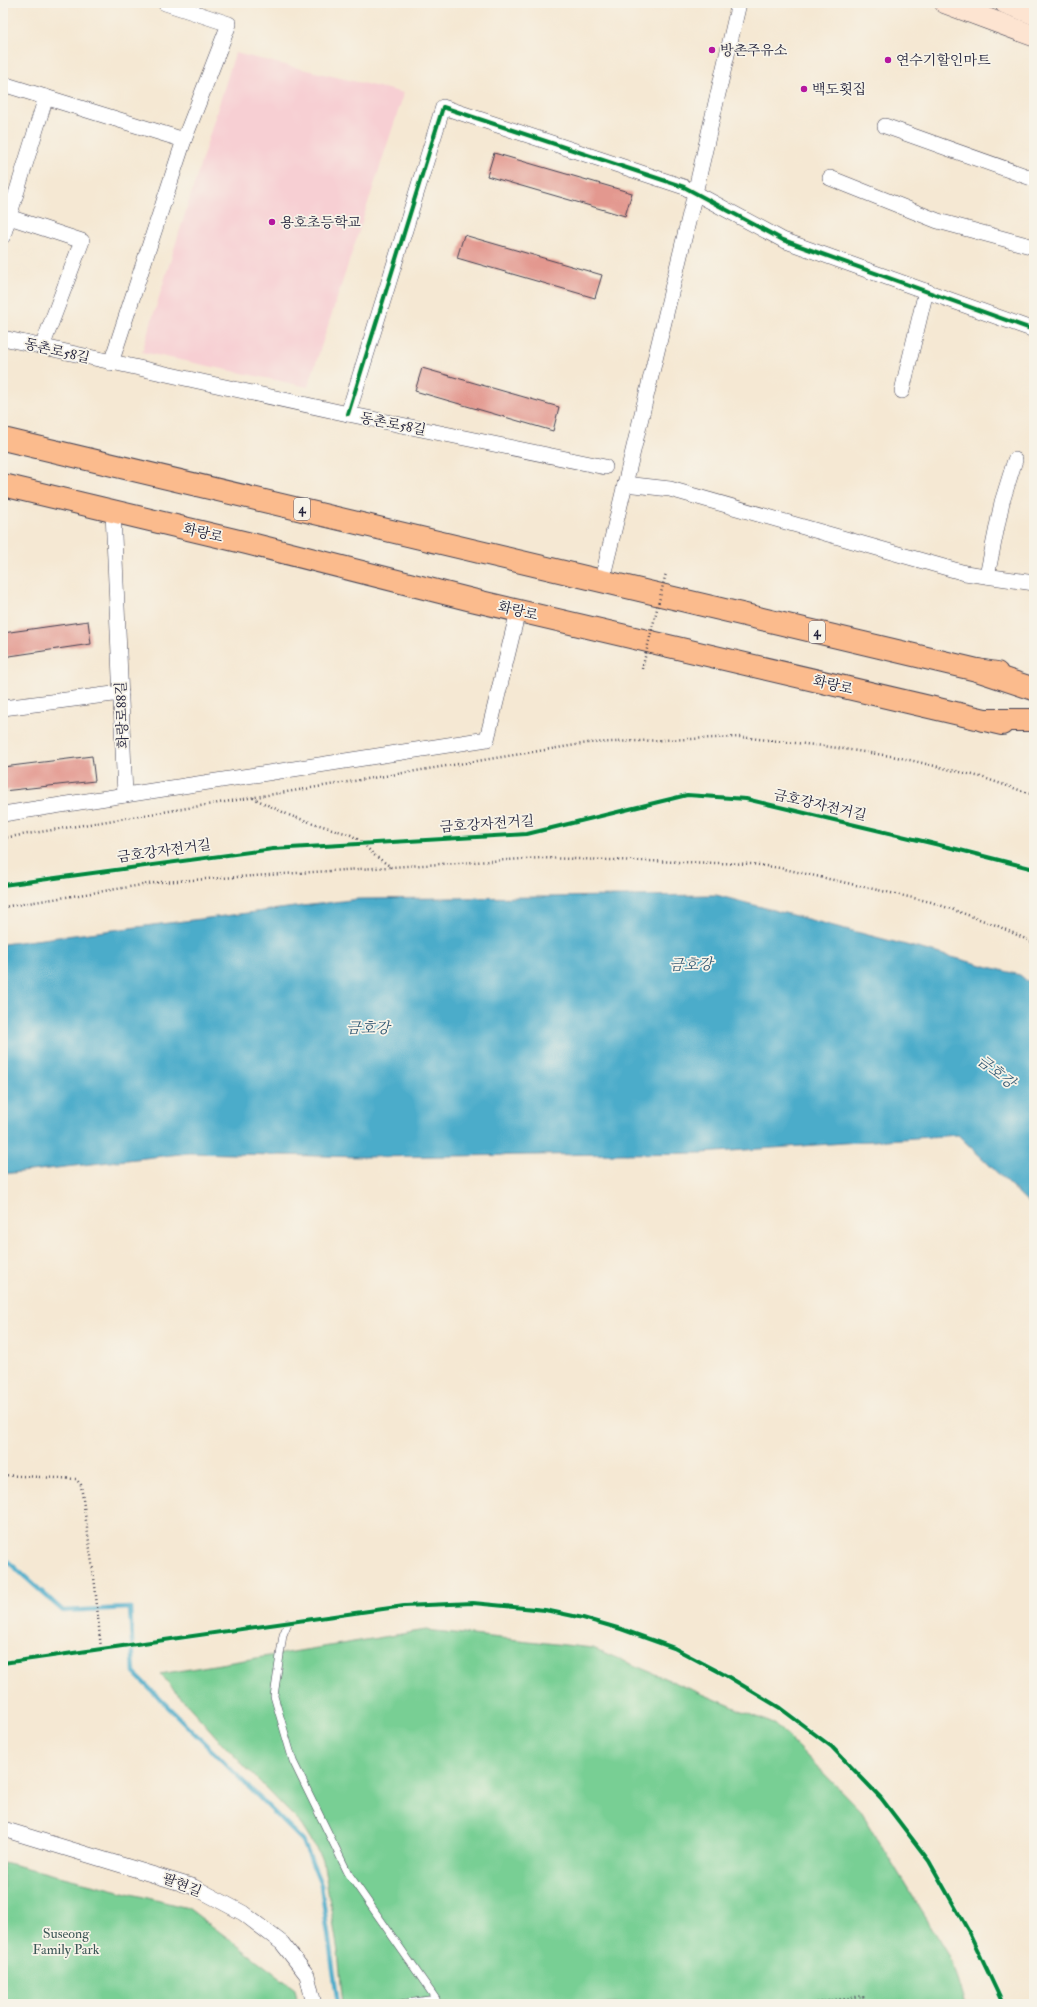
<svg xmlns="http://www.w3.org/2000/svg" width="1037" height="2007" viewBox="0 0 1037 2007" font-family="'IM FELL Double Pica','Noto Serif KR',serif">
  <rect width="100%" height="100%" fill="#f7f3e8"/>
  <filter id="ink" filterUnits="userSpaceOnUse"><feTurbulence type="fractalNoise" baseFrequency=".025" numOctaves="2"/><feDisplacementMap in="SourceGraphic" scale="8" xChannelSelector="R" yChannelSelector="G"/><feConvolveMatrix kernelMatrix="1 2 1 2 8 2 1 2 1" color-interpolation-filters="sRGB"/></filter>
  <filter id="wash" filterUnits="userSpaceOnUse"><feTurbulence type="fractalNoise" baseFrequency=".012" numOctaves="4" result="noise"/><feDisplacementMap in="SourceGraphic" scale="16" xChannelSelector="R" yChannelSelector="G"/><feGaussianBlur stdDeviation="0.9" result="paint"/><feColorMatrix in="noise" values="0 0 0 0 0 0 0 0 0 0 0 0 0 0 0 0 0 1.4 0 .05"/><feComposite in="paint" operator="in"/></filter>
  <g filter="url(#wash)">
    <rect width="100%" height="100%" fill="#f5e8d3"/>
    <path fill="#f7cfd3" d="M 235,53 L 404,93 L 308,387 L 142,352 Z"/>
    <g fill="#78cf94" stroke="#4d7868">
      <path d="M 426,1630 L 593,1648 L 776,1725 L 859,1809 L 950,1957 L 965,2004 L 343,2004 L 338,1952 L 323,1860 L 300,1823 L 220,1741 L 160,1674 Z"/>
      <path d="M 3,1862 L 188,1908 L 295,1989 L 298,2004 L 3,2004 Z"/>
    </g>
    <path fill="#4bacca" stroke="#366782" d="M 716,895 L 1020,975 L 1034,987 L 1034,1208 L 958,1135 L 702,1153 L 363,1157 L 189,1153 L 3,1174 L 3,944 L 358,899 Z"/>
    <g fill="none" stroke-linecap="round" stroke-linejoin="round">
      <path stroke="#4bacca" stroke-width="4.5" d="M 3,1557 L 63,1611 L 130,1608 L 134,1673 L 303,1841 L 321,1885 L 338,2004"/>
    </g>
    <g id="blocks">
      <g fill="#e3988f">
        <path d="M 494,153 L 632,193 L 625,216 L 487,176 Z"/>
        <path d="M 464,235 L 602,275 L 595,298 L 457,258 Z"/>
        <path d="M 422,368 L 559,407 L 553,431 L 415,391 Z"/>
        <path d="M 88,621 L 91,644 L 3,657 L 3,633 Z"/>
        <path d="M 92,756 L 95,781 L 3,791 L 3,767 Z"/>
      </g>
    </g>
  </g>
  <g filter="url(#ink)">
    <use href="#blocks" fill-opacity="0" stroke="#424052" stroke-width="1"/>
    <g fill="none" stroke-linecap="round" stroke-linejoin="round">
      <g stroke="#424052" stroke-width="8">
        <path id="lane" d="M 288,1623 L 283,1635 L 274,1696 L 293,1761 L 348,1873 L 436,1999 L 399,2004"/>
      </g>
      <g stroke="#424052" stroke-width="16">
        <g id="street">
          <path d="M 3,84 L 184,140"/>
          <path d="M 885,126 L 1034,179"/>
          <path d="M 830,178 L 938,221 L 1034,247"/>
          <path d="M 9,217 L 82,241 L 42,347"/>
          <path d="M 3,236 L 46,97"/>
          <path d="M 3,338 L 348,414 L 605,467"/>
          <path d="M 111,363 L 184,140 L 229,24 L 165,3"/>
          <path d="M 902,391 L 926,291"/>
          <path d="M 348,414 L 443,107 L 684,187 L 783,240 L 1034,330"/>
          <path d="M 625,484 L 670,489 L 965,573 L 1034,583"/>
          <path d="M 113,512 L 125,795"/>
          <path d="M 987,576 L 1002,502 L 1015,460"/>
          <path d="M 602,580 L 695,193 L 739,3"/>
          <path d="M 3,708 L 121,693"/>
          <path d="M 3,814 L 487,739 L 518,611"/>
          <path d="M 3,1829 L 194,1887 L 243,1913 L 282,1943 L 307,1975 L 314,2004"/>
        </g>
      </g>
      <g stroke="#424052" stroke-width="22">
        <g id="secondary">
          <path d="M 945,3 L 1034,36"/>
          <path d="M 1005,3 L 1034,14"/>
        </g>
      </g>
      <g stroke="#424052" stroke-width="24">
        <g id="primary">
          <path d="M 3,439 L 977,670 L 997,673"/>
          <path d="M 3,485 L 247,543 L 472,600 L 1002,724"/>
        </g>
      </g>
      <g stroke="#424052" stroke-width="24">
        <g id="highway">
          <path d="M 977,670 L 1034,689"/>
          <path d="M 983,720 L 1034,720"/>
        </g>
      </g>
      <g stroke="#424052" stroke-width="2.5" stroke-dasharray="1 3" stroke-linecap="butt">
        <path d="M 253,798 L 291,816 L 351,835 L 362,842 L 374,855 L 391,867 L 541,858 L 752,864 L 780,868 L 931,902 L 996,925 L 1034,943"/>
        <path d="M 3,838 L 588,743 L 740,737 L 824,746 L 897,757 L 981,777 L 1034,795"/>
        <path d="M 3,907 L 161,882 L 390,867"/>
        <path d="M 3,1475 L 76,1479 L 81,1485 L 95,1585 L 101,1649"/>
        <path d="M 808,2004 L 863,1996 L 864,2004"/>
      </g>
      <use href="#lane" stroke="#fff" stroke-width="7"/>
      <use href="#street" stroke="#fff" stroke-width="15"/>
      <use href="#secondary" stroke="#fde4d1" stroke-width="21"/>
      <use href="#primary" stroke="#fbbb8d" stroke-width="22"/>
      <use href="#highway" stroke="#fbbb8d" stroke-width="22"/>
      <path stroke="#424052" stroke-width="2.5" stroke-dasharray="1 3" stroke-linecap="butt" d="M 642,669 L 666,573"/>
      <g stroke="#f7f3e8" stroke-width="6">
        <g id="cycleway">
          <path d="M 348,414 L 443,107 L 684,187 L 783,240 L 1034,330"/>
          <path d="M 3,885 L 273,849 L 527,834 L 687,795 L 746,799 L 956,849 L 1034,869"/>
          <path d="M 3,1663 L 404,1606 L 473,1603 L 545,1610 L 583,1618 L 621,1629 L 674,1648 L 727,1676 L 780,1708 L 832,1747 L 881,1798 L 929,1861 L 969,1932 L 1003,2004"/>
        </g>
      </g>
      <use href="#cycleway" stroke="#00873e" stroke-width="4"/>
    </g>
  </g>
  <g fill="#b5179e" stroke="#f7f3e8" stroke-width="1.5">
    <circle cx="712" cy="50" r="4"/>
    <circle cx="888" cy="60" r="4"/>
    <circle cx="804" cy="89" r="4"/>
    <circle cx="272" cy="222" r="4"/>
  </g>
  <g text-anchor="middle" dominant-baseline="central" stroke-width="3.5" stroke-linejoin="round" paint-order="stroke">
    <g fill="#f7f3e8" stroke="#62616f" stroke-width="1">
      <rect x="294" y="498" width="16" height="22" rx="3"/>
      <rect x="809" y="621" width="16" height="22" rx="3"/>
    </g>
    <g font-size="13" font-weight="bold" fill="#22223b">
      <text x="302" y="509">4</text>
      <text x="817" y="632">4</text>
    </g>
    <g font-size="14" fill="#22223b" stroke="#f7f3e8" text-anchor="start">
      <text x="720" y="50">방촌주유소</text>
      <text x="896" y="60">연수기할인마트</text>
      <text x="812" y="89">백도횟집</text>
      <text x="280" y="222">용호초등학교</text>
    </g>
    <g font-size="14" fill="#22223b" stroke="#f7f3e8">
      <text transform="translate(57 351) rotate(13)">동촌로58길</text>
      <text transform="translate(393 424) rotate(11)">동촌로58길</text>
      <text transform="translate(203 533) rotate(13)">화랑로</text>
      <text transform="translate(518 611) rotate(13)">화랑로</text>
      <text transform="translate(833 685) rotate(13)">화랑로</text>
      <text transform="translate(122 715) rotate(-92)">화랑로88길</text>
      <text transform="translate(820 805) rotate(13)">금호강자전거길</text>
      <text transform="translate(487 824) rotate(-4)">금호강자전거길</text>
      <text transform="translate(164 851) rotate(-8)">금호강자전거길</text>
      <text transform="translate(182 1885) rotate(21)">팔현길</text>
    </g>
    <g font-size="14" fill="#3c5656" stroke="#f7f3e8">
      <text x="66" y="1933">Suseong<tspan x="66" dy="16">Family Park</tspan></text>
    </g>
    <g font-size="15" font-style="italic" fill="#325974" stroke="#f7f3e8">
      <text transform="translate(691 965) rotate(-1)">금호강</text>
      <text x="368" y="1028">금호강</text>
      <text transform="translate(996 1072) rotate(38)">금호강</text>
    </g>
  </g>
  <rect width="1037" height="2007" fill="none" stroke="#f7f3e8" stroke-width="16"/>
</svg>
